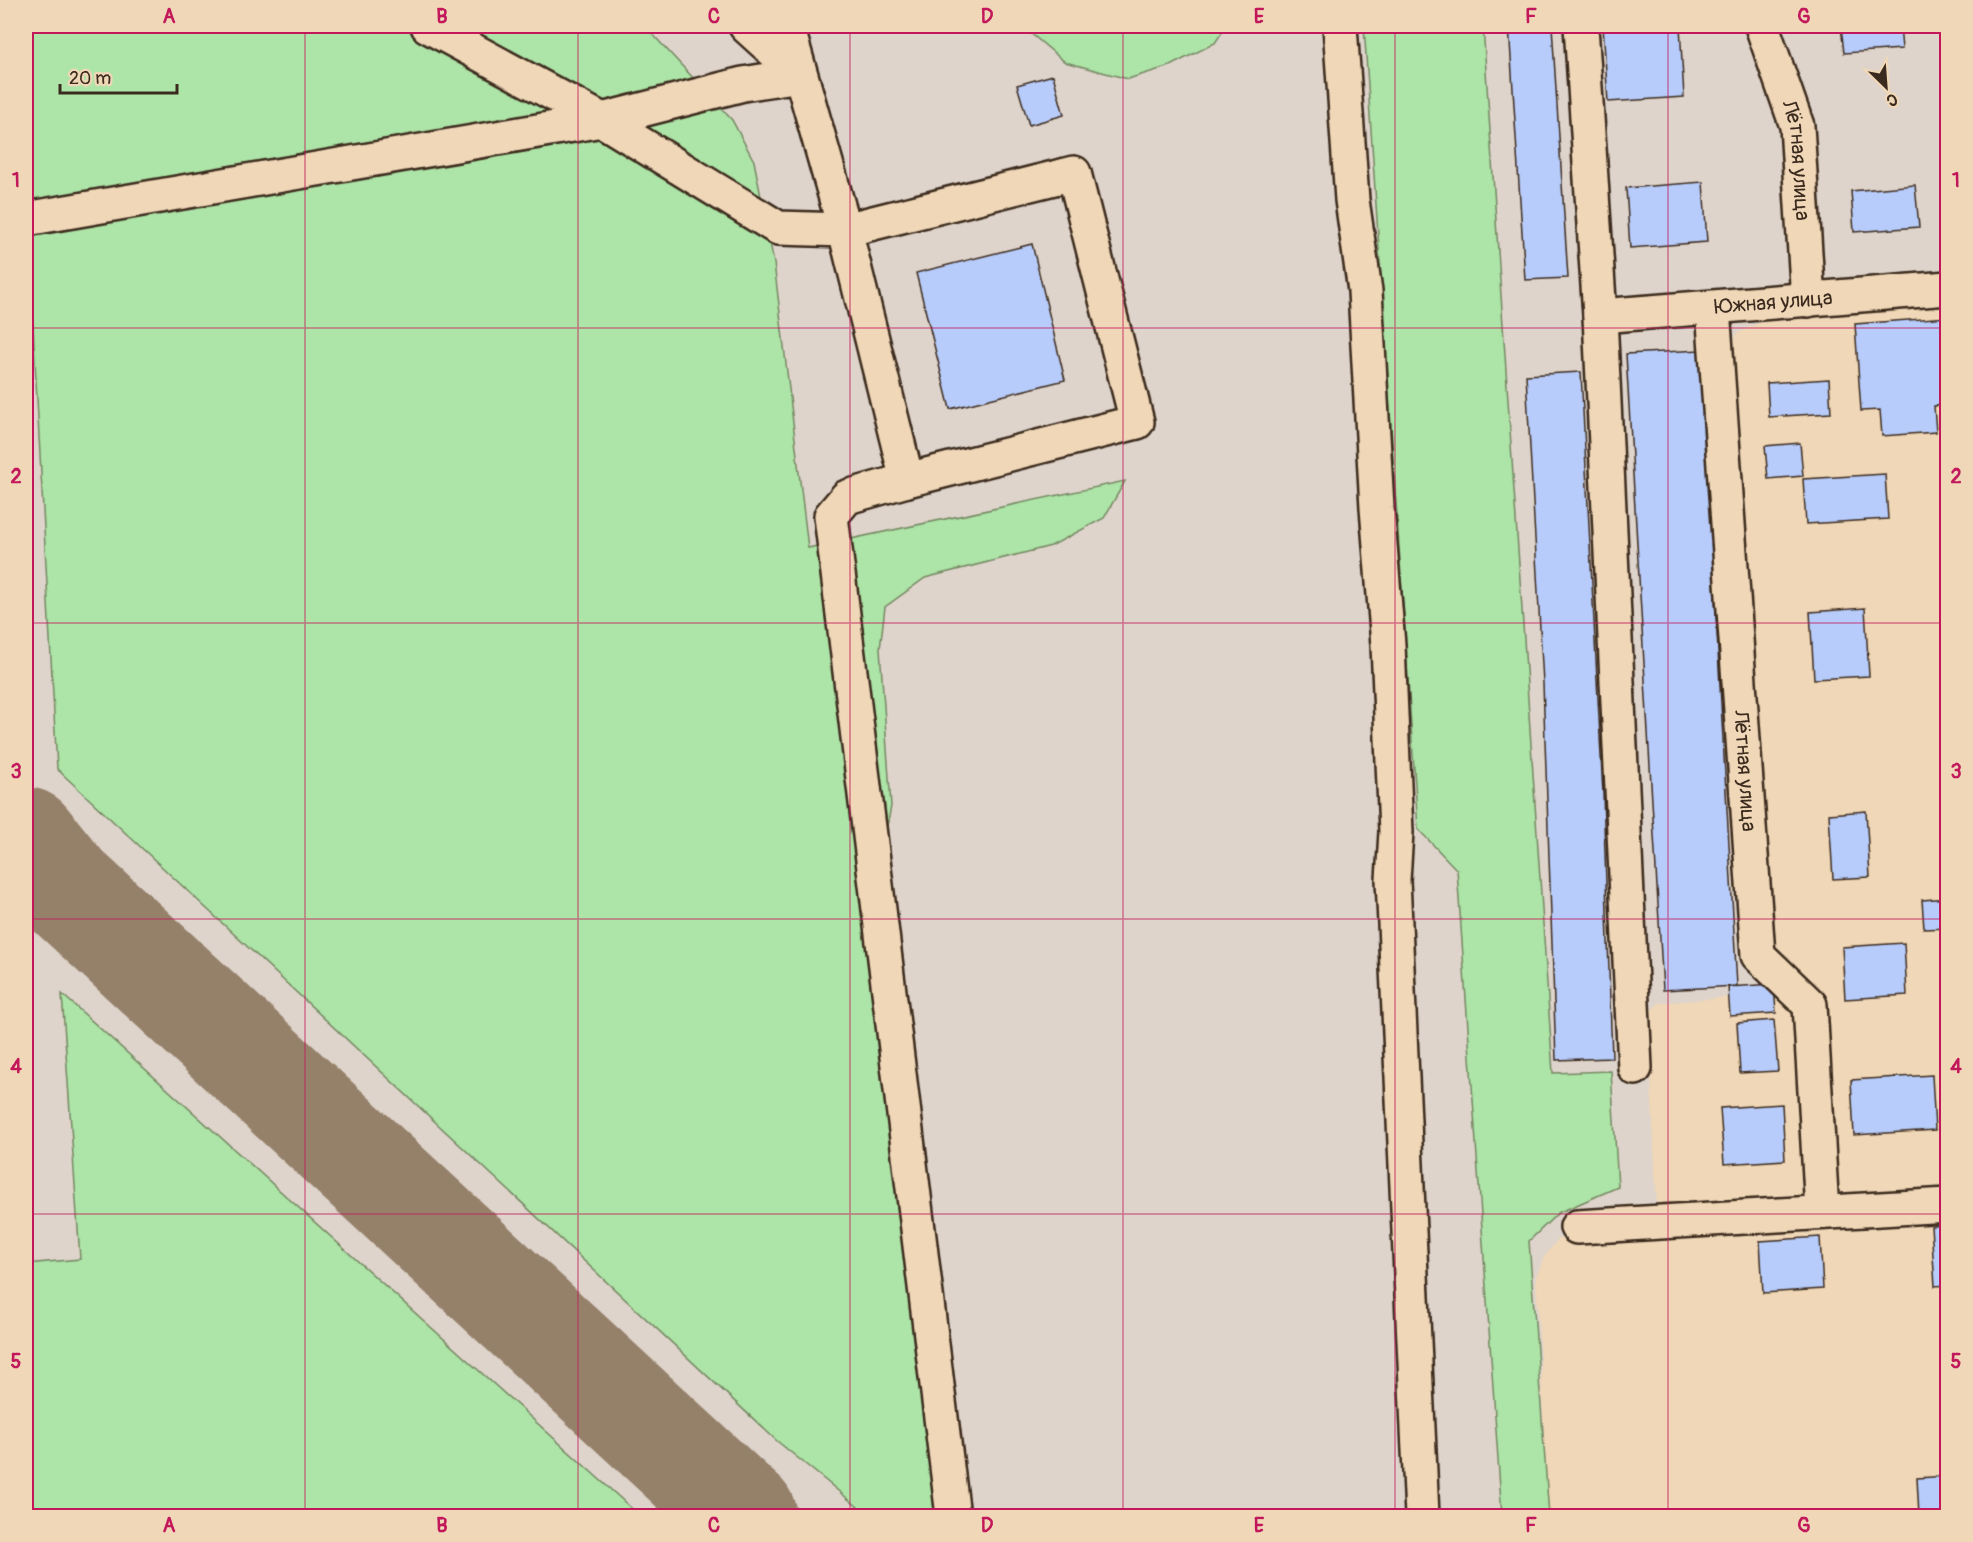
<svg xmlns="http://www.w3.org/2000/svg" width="1973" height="1542" viewBox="0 0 1973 1542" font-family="Pangolin,sans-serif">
  <rect width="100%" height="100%" fill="#efd7b7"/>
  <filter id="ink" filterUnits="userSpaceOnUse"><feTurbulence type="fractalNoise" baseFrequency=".0167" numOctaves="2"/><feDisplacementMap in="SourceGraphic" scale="12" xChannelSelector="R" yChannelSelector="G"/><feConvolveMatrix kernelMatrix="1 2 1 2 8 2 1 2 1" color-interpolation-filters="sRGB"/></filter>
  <g filter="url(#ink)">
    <path fill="#ded4cb" d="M 26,26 L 1947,26 L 1947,305 L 1763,321 L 1738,333 L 1730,345 L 1770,994 L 1659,1003 L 1648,1013 L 1657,1214 L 1558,1239 L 1544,1257 L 1536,1277 L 1548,1516 L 26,1516 Z"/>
    <g fill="#ade4a7" stroke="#748762" stroke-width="1.5">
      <path d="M 26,26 L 645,26 L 732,120 L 754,161 L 774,263 L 808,548 L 1125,481 L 1104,518 L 1051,546 L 925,578 L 885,607 L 880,649 L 891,806 L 886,833 L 966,1516 L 869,1516 L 777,1441 L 57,769 L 26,195 Z"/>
      <path d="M 1022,26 L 1226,26 L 1215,43 L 1170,66 L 1128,79 L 1065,62 Z"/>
      <path d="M 1364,26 L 1483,26 L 1553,1073 L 1611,1071 L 1618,1187 L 1558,1213 L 1529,1241 L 1549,1516 L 1502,1516 L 1457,870 L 1418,829 Z"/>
      <path d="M 62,994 L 640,1516 L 26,1516 L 26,1264 L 80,1259 Z"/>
    </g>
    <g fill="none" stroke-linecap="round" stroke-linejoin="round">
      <path stroke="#95806a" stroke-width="105" d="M 26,840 L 64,887 L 744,1516"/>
    </g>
    <g fill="#b7ccfb" stroke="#3b2a1e" stroke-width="1.5">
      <path d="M 1509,26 L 1552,26 L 1568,278 L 1525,280 Z"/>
      <path d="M 1603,26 L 1680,26 L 1684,97 L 1608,102 Z"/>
      <path d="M 1841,26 L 1900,26 L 1902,49 L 1844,53 Z"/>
      <path d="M 1053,75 L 1064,115 L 1029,125 L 1017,85 Z"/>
      <path d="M 1944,104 L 1948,104 L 1948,143 L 1947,143 Z"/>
      <path d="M 1703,182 L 1707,242 L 1630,248 L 1626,188 Z"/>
      <path d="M 1915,185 L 1919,227 L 1854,232 L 1851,191 Z"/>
      <path d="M 1032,244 L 1065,380 L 950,409 L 916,273 Z"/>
      <path d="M 1948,317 L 1948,405 L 1934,406 L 1936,432 L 1882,436 L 1880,410 L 1861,411 L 1855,324 Z"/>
      <path d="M 1701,350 L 1737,986 L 1663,990 L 1626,354 Z"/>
      <path d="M 1581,372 L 1603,794 L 1612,1058 L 1556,1060 L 1543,683 L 1526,375 Z"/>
      <path d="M 1829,379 L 1831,413 L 1769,417 L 1767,383 Z"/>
      <path d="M 1800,443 L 1803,476 L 1768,479 L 1765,446 Z"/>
      <path d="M 1885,474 L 1888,519 L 1806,524 L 1803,479 Z"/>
      <path d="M 1865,608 L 1869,676 L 1814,679 L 1810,612 Z"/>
      <path d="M 1866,811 L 1870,877 L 1833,879 L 1829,814 Z"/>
      <path d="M 1948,898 L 1948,928 L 1924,929 L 1922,900 Z"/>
      <path d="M 1904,943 L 1907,995 L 1845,999 L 1842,947 Z"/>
      <path d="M 1774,984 L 1776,1013 L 1730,1016 L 1728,987 Z"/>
      <path d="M 1774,1020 L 1778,1071 L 1740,1073 L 1737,1023 Z"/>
      <path d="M 1932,1075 L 1935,1130 L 1854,1135 L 1851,1080 Z"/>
      <path d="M 1782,1104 L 1785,1160 L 1724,1164 L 1720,1108 Z"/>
      <path d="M 1948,1225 L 1948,1285 L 1935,1286 L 1931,1226 Z"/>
      <path d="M 1820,1237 L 1823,1289 L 1763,1293 L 1760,1241 Z"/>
      <path d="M 1948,1476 L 1948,1516 L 1919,1516 L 1917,1478 Z"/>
    </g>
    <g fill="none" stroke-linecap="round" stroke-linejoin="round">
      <g stroke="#3b2a1e" stroke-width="38">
        <g id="minor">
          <path d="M 428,26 L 602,120 L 778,228 L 845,230 L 787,26"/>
          <path d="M 746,26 L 800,75"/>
          <path d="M 1340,26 L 1352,200 L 1365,291 L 1377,508 L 1388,645 L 1396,832 L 1393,880 L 1422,1516"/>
          <path d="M 1581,26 L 1600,316 L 1635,1068"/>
          <path id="s1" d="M 1762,26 L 1797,126 L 1808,300"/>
          <path d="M 1074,173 L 1137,422 L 907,480 L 845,230 Z"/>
          <path d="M 26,219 L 602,120 L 743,84 L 800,75"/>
          <path id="s2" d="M 1713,308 L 1758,955 L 1810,1005 L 1822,1212"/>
          <path id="s3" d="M 1600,316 L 1948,288"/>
          <path d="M 907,480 L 847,497 L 831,516 L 953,1516"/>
          <path d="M 1577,1227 L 1948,1205"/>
        </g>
      </g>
      <use href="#minor" stroke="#efd7b7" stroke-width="33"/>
    </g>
  </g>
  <path fill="none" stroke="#c2185b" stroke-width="1.5" stroke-opacity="0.55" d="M 305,26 L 305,1516M 578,26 L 578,1516M 850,26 L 850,1516M 1123,26 L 1123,1516M 1395,26 L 1395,1516M 1668,26 L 1668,1516M 26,328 L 1948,328M 26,623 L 1948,623M 26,919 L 1948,919M 26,1214 L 1948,1214"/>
  <g text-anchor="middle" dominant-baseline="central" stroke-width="6" stroke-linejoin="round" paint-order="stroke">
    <g font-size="21" fill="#3b2a1e" stroke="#efd7b7">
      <text stroke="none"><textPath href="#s1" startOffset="140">Лётная улица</textPath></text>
      <text stroke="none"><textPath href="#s3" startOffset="174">Южная улица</textPath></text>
      <text stroke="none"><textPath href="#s2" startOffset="464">Лётная улица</textPath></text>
    </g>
  </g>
  <rect width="1973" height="1542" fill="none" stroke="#efd7b7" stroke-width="66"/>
  <g transform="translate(1886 87) rotate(155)" stroke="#efd7b7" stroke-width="4.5" paint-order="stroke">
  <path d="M0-4.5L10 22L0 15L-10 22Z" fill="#3b2a1e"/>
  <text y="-9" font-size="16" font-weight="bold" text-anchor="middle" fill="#3b2a1e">С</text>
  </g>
  <path d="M60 84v9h117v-9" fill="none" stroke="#3b2a1e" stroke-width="3"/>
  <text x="69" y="84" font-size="18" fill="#3b2a1e" stroke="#efd7b7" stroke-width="4.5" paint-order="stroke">20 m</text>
  <rect x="33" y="33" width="1907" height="1476" fill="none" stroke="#c2185b" stroke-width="2"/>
  <g font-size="20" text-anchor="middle" font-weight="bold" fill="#c2185b">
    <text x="169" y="23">A</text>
    <text x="442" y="23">B</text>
    <text x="714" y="23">C</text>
    <text x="987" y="23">D</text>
    <text x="1259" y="23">E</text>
    <text x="1531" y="23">F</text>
    <text x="1804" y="23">G</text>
    <text x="16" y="187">1</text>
    <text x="1956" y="187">1</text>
    <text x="16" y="483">2</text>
    <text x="1956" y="483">2</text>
    <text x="16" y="778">3</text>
    <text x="1956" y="778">3</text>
    <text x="16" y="1073">4</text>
    <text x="1956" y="1073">4</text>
    <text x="16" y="1368">5</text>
    <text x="1956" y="1368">5</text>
    <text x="169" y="1532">A</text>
    <text x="442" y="1532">B</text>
    <text x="714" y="1532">C</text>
    <text x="987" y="1532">D</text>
    <text x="1259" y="1532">E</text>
    <text x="1531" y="1532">F</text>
    <text x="1804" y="1532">G</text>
  </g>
</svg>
